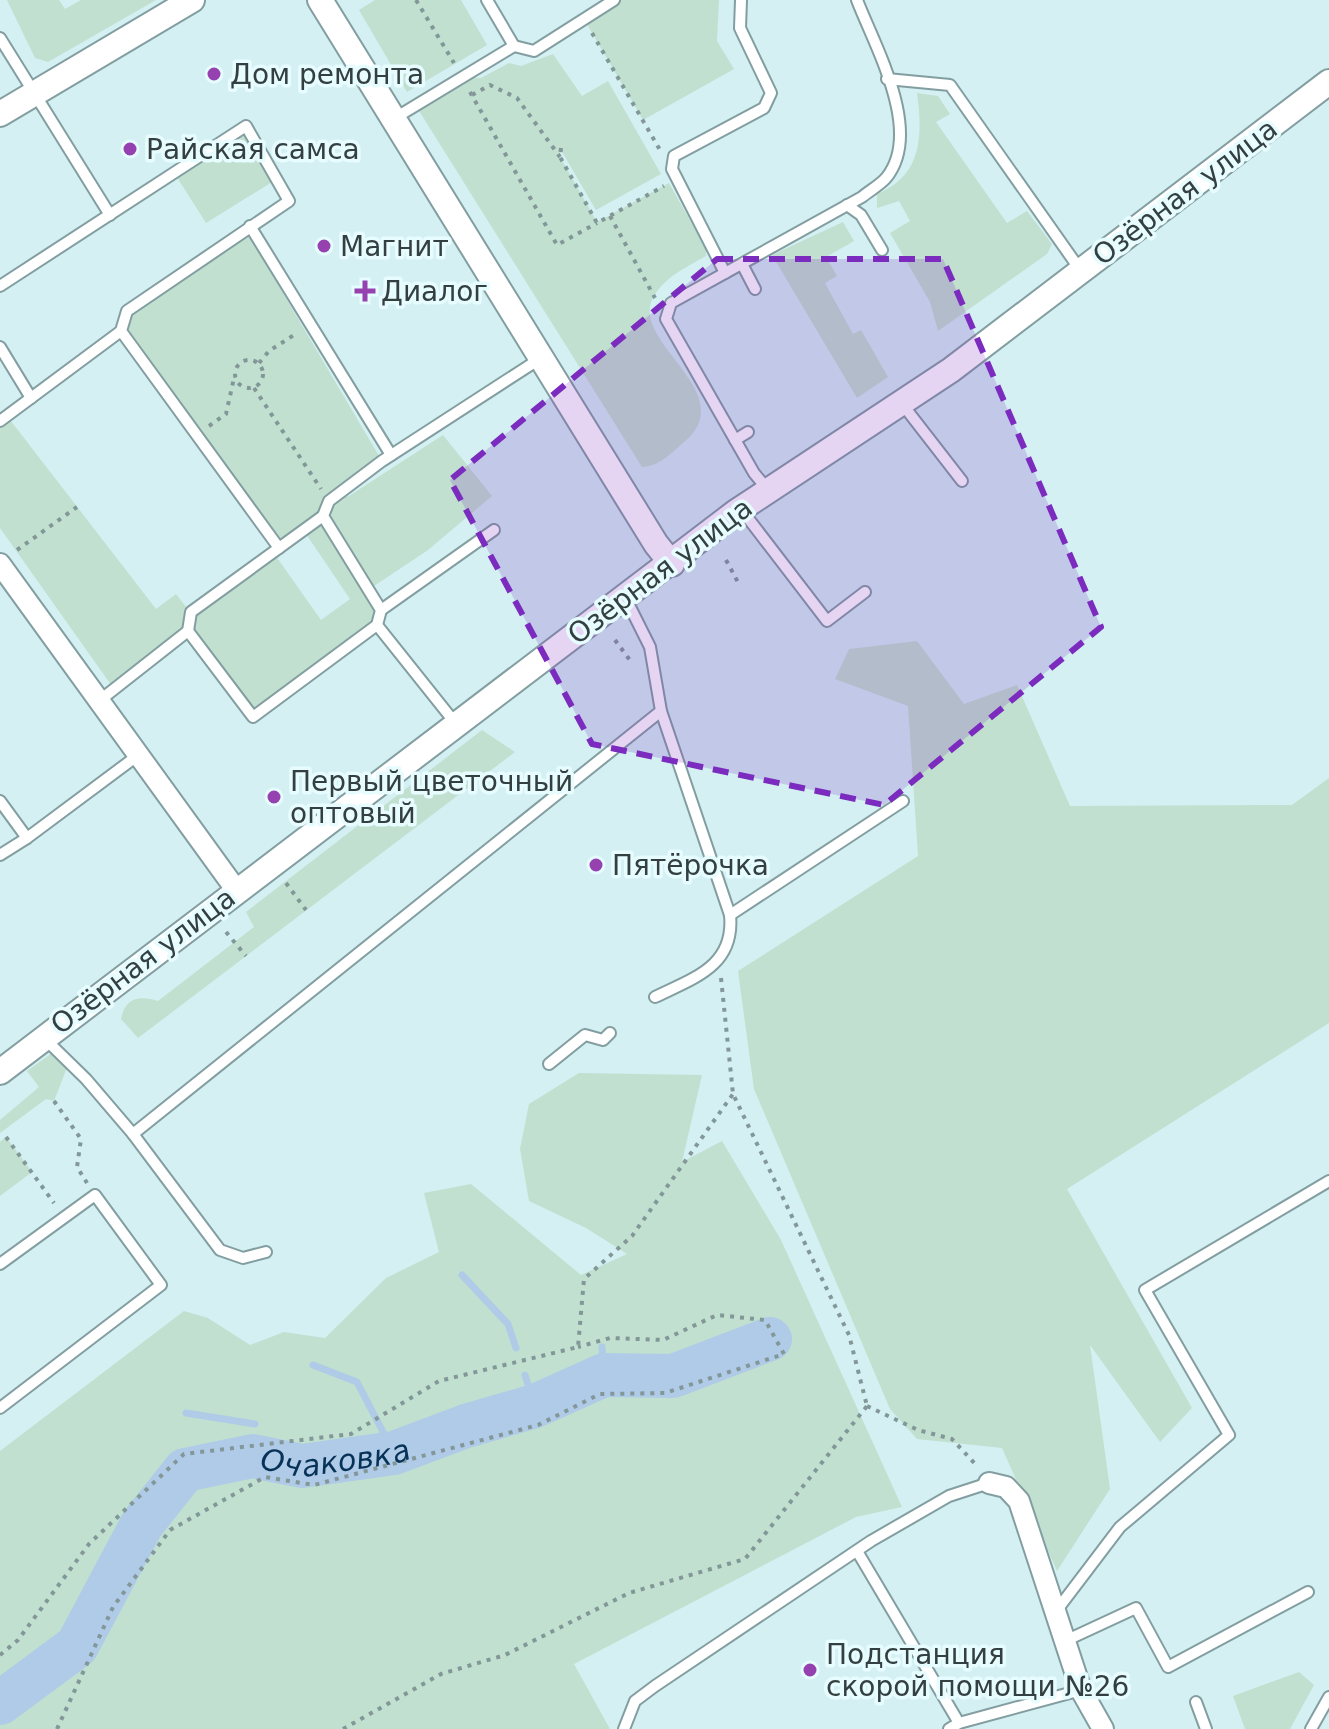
<svg xmlns="http://www.w3.org/2000/svg" width="1329" height="1729" viewBox="0 0 1329 1729" font-family="'DejaVu Sans',sans-serif">
  <rect width="100%" height="100%" fill="#d4f0f3"/>
  <g fill="#c1e0cf">
    <path d="M 7,0 L 59,0 L 65,9 L 81,0 L 156,0 L 48,62 L 35,58 Z"/>
    <path d="M 375,0 L 461,0 L 487,45 L 407,92 L 359,10 Z"/>
    <path d="M 614,0 L 719,0 L 717,41 L 734,69 L 643,120 L 585,21 Z"/>
    <path d="M 553,54 L 582,96 L 608,81 L 661,174 L 596,210 L 561,150 L 560,157 L 597,222 L 669,183 L 706,249 L 706,256 C 688,266 663,278 653,298 C 629,343 744,393 683,443 C 670,454 660,466 642,467 L 416,106 L 462,78 L 481,78 L 509,63 L 521,66 Z"/>
    <path d="M 917,93 L 938,96 L 950,114 L 936,122 L 1007,223 L 1027,211 L 1052,244 L 1047,254 L 938,331 L 930,302 L 890,233 L 910,221 L 899,201 L 877,208 L 877,194 C 922,176 923,136 917,93 Z"/>
    <path d="M 246,126 L 277,179 L 206,223 L 173,171 Z"/>
    <path d="M 843,222 L 854,241 L 826,257 L 837,276 L 825,283 L 853,334 L 861,330 L 888,377 L 857,398 L 772,255 Z"/>
    <path d="M 245,229 L 382,461 L 331,500 L 349,496 L 443,435 L 492,496 L 428,550 L 368,590 L 381,610 L 377,625 L 253,717 L 188,631 L 114,689 L 0,528 L 0,421 L 7,416 L 156,609 L 176,594 L 190,612 L 273,552 L 321,620 L 350,599 L 304,531 L 279,548 L 121,331 L 127,311 Z"/>
    <path d="M 917,641 L 964,704 L 1017,685 L 1070,806 L 1292,805 L 1329,778 L 1329,1023 L 1067,1189 L 1192,1408 L 1160,1442 L 1090,1345 L 1110,1489 L 1057,1571 L 1002,1448 L 917,1439 L 890,1409 L 754,1089 L 738,971 L 918,856 L 908,706 L 835,679 L 849,649 Z"/>
    <path d="M 482,730 L 515,752 L 138,1038 L 121,1019 C 125,998 139,995 158,1001 L 254,927 L 246,912 Z"/>
    <path d="M 55,1051 L 68,1065 L 54,1101 L 46,1099 L 0,1133 L 0,1120 L 39,1087 L 27,1071 Z"/>
    <path d="M 579,1073 L 702,1075 L 682,1162 L 722,1141 L 781,1240 L 902,1507 L 856,1517 L 574,1664 L 610,1729 L 0,1729 L 0,1451 L 184,1311 L 208,1318 L 250,1345 L 284,1332 L 325,1338 L 386,1278 L 439,1252 L 424,1193 L 471,1184 L 581,1275 L 627,1254 L 586,1228 L 529,1201 L 520,1149 L 529,1104 Z"/>
    <path d="M 6,1137 L 32,1172 L 0,1196 L 0,1142 Z"/>
    <path d="M 1299,1672 L 1314,1685 L 1290,1729 L 1245,1729 L 1233,1696 Z"/>
  </g>
  <g fill="none" stroke-linecap="round" stroke-linejoin="round">
    <g stroke="#afcbe8" stroke-width="7">
      <path d="M 462,1275 L 508,1324 L 516,1348"/>
      <path d="M 602,1347 L 604,1375"/>
      <path d="M 313,1365 L 357,1382 L 394,1453"/>
      <path d="M 525,1375 L 535,1406"/>
      <path d="M 186,1413 L 255,1424"/>
    </g>
    <path stroke="#afcbe8" stroke-width="44" id="s1" d="M 0,1703 L 77,1646 L 142,1524 L 185,1470 L 253,1456 L 302,1466 L 394,1453 L 466,1426 L 535,1406 L 604,1375 L 673,1376 L 770,1339"/>
    <g stroke="#839ea1" stroke-width="14">
      <g id="service">
        <path d="M 0,38 L 110,215"/>
        <path d="M 514,46 L 534,51 L 614,0"/>
        <path d="M 887,79 L 950,85 L 1081,271"/>
        <path d="M 395,118 L 514,46 L 487,0"/>
        <path d="M 847,205 L 861,215 L 882,250"/>
        <path d="M 250,226 L 391,455"/>
        <path d="M 742,264 L 755,289"/>
        <path d="M 725,273 L 672,169 L 674,156 L 764,108 L 771,93 L 740,28 L 741,0"/>
        <path d="M 0,286 L 246,126 L 289,201 L 127,311 L 121,331 L 279,548"/>
        <path d="M 0,347 L 31,398"/>
        <path d="M 903,405 L 962,481"/>
        <path d="M 0,421 L 121,331"/>
        <path d="M 735,440 L 748,432"/>
        <path d="M 768,490 L 754,473 L 666,319 L 671,303 L 862,197 C 869,191 880,185 886,178 C 924,132 875,47 857,0"/>
        <path d="M 741,509 L 827,621 L 865,592"/>
        <path d="M 381,610 L 494,530"/>
        <path d="M 377,625 L 456,724"/>
        <path d="M 188,631 L 191,612 L 323,516"/>
        <path d="M 99,701 L 188,631 L 253,717 L 377,625 L 381,610 L 323,516 L 329,501 L 382,461 L 541,358"/>
        <path d="M 0,801 L 27,838 L 137,756"/>
        <path d="M 0,855 L 27,838"/>
        <path d="M 730,915 L 903,801"/>
        <path d="M 655,997 C 694,978 735,966 730,915 L 661,711"/>
        <path d="M 44,1038 L 86,1079 L 133,1134 L 661,711 L 650,647 L 625,597"/>
        <path d="M 549,1064 L 585,1035 L 603,1040 L 610,1033"/>
        <path d="M 133,1134 L 220,1250 L 243,1258 L 266,1252"/>
        <path d="M 0,1264 L 95,1195 L 161,1285 L 0,1408"/>
        <path d="M 857,1551 L 959,1723"/>
        <path d="M 1057,1610 L 1120,1527 L 1229,1435 L 1145,1290 L 1329,1181"/>
        <path d="M 1067,1640 L 1136,1608 L 1168,1667 L 1308,1592"/>
        <path d="M 1196,1702 L 1206,1729"/>
        <path d="M 624,1729 L 635,1701 L 655,1686 L 871,1541 L 949,1496 L 989,1483"/>
        <path d="M 949,1729 L 959,1723 L 1081,1690"/>
        <path d="M 1311,1729 L 1329,1697"/>
      </g>
    </g>
    <g stroke="#839ea1" stroke-width="24">
      <g id="minor">
        <path d="M 0,564 L 237,891"/>
        <path d="M 989,1483 L 1006,1487 L 1019,1501 L 1081,1690 L 1103,1729"/>
      </g>
    </g>
    <g stroke="#839ea1" stroke-width="28">
      <g id="tertiary">
        <path d="M 320,0 L 656,544 L 672,564"/>
        <path d="M 0,114 L 192,0"/>
        <path d="M 0,1072 L 736,512 L 951,370 L 1329,82"/>
      </g>
    </g>
    <g stroke="#839799" stroke-width="4" stroke-dasharray="4 6" stroke-linecap="butt">
      <path d="M 416,0 L 454,63"/>
      <path d="M 592,33 L 660,150"/>
      <path d="M 470,92 L 557,245 L 597,223"/>
      <path d="M 472,95 L 490,85 L 517,98 L 560,157"/>
      <path d="M 561,148 L 560,157 L 597,223 L 664,186"/>
      <path d="M 610,216 L 655,298"/>
      <circle cx="249" cy="374" r="14"/>
      <path d="M 259,363 L 269,351 L 297,333"/>
      <path d="M 254,388 L 321,489"/>
      <path d="M 209,426 L 226,414 L 234,378"/>
      <path d="M 17,550 L 77,507"/>
      <path d="M 726,560 L 740,586"/>
      <path d="M 615,640 L 632,663"/>
      <path d="M 286,883 L 306,910"/>
      <path d="M 226,932 L 246,956"/>
      <path d="M 721,978 L 733,1094 L 849,1335 L 867,1406"/>
      <path d="M 54,1101 L 81,1139 L 77,1167 L 87,1183"/>
      <path d="M 6,1137 L 54,1203"/>
      <path d="M 867,1406 L 918,1430 L 952,1439 L 978,1467"/>
      <path d="M 0,1655 L 18,1640 L 89,1544 L 184,1454 L 351,1434 L 439,1381 L 578,1347 L 584,1279 L 632,1236 L 733,1094"/>
      <path d="M 57,1729 L 113,1607 L 170,1530 L 265,1477 L 314,1485 L 538,1425 L 600,1394 L 665,1393 L 784,1354 L 765,1320 L 717,1315 L 663,1340 L 610,1338 L 578,1347"/>
      <path d="M 343,1729 L 441,1674 L 505,1655 L 629,1593 L 745,1559 L 867,1406"/>
    </g>
    <use href="#service" stroke="#fff" stroke-width="10"/>
    <use href="#minor" stroke="#fff" stroke-width="20"/>
    <use href="#tertiary" stroke="#fff" stroke-width="24"/>
  </g>
  <path fill="#7b2cbf" fill-opacity="0.2" stroke="#7b2cbf" stroke-width="6" stroke-dasharray="16 10" stroke-linejoin="round" d="M 717,259 L 943,259 L 1101,627 L 884,805 L 592,744 L 450,480 Z"/>
  <g fill="#9542b0" stroke="#e6fcff" stroke-width="3">
    <circle cx="214" cy="74" r="8"/>
    <circle cx="130" cy="149" r="8"/>
    <circle cx="324" cy="246" r="8"/>
    <path d="M361 279h8v8h8v8h-8v8h-8v-8h-8v-8h8z"/>
    <circle cx="274" cy="797" r="8"/>
    <circle cx="596" cy="865" r="8"/>
    <circle cx="810" cy="1670" r="8"/>
  </g>
  <g text-anchor="middle" dominant-baseline="central" stroke-width="7" stroke-linejoin="round" paint-order="stroke">
    <g font-size="28" fill="#343f41" stroke="#e6fcff" text-anchor="start">
      <text x="230" y="74">Дом ремонта</text>
      <text x="146" y="149">Райская самса</text>
      <text x="340" y="246">Магнит</text>
      <text x="381" y="291">Диалог</text>
      <text x="290" y="781">Первый цветочный<tspan x="290" dy="32">оптовый</tspan></text>
      <text x="612" y="865">Пятёрочка</text>
      <text x="826" y="1654">Подстанция<tspan x="826" dy="32">скорой помощи №26</tspan></text>
    </g>
    <g font-size="28" fill="#343f41" stroke="#e6fcff">
      <text transform="translate(1185 192) rotate(-37)">Озёрная улица</text>
      <text transform="translate(660 571) rotate(-37)">Озёрная улица</text>
      <text transform="translate(143 961) rotate(-37)">Озёрная улица</text>
    </g>
    <g font-size="30" font-style="italic" fill="#073257" stroke="#e6fcff">
      <text stroke="none"><textPath href="#s1" startOffset="456">Очаковка</textPath></text>
    </g>
  </g>
</svg>
